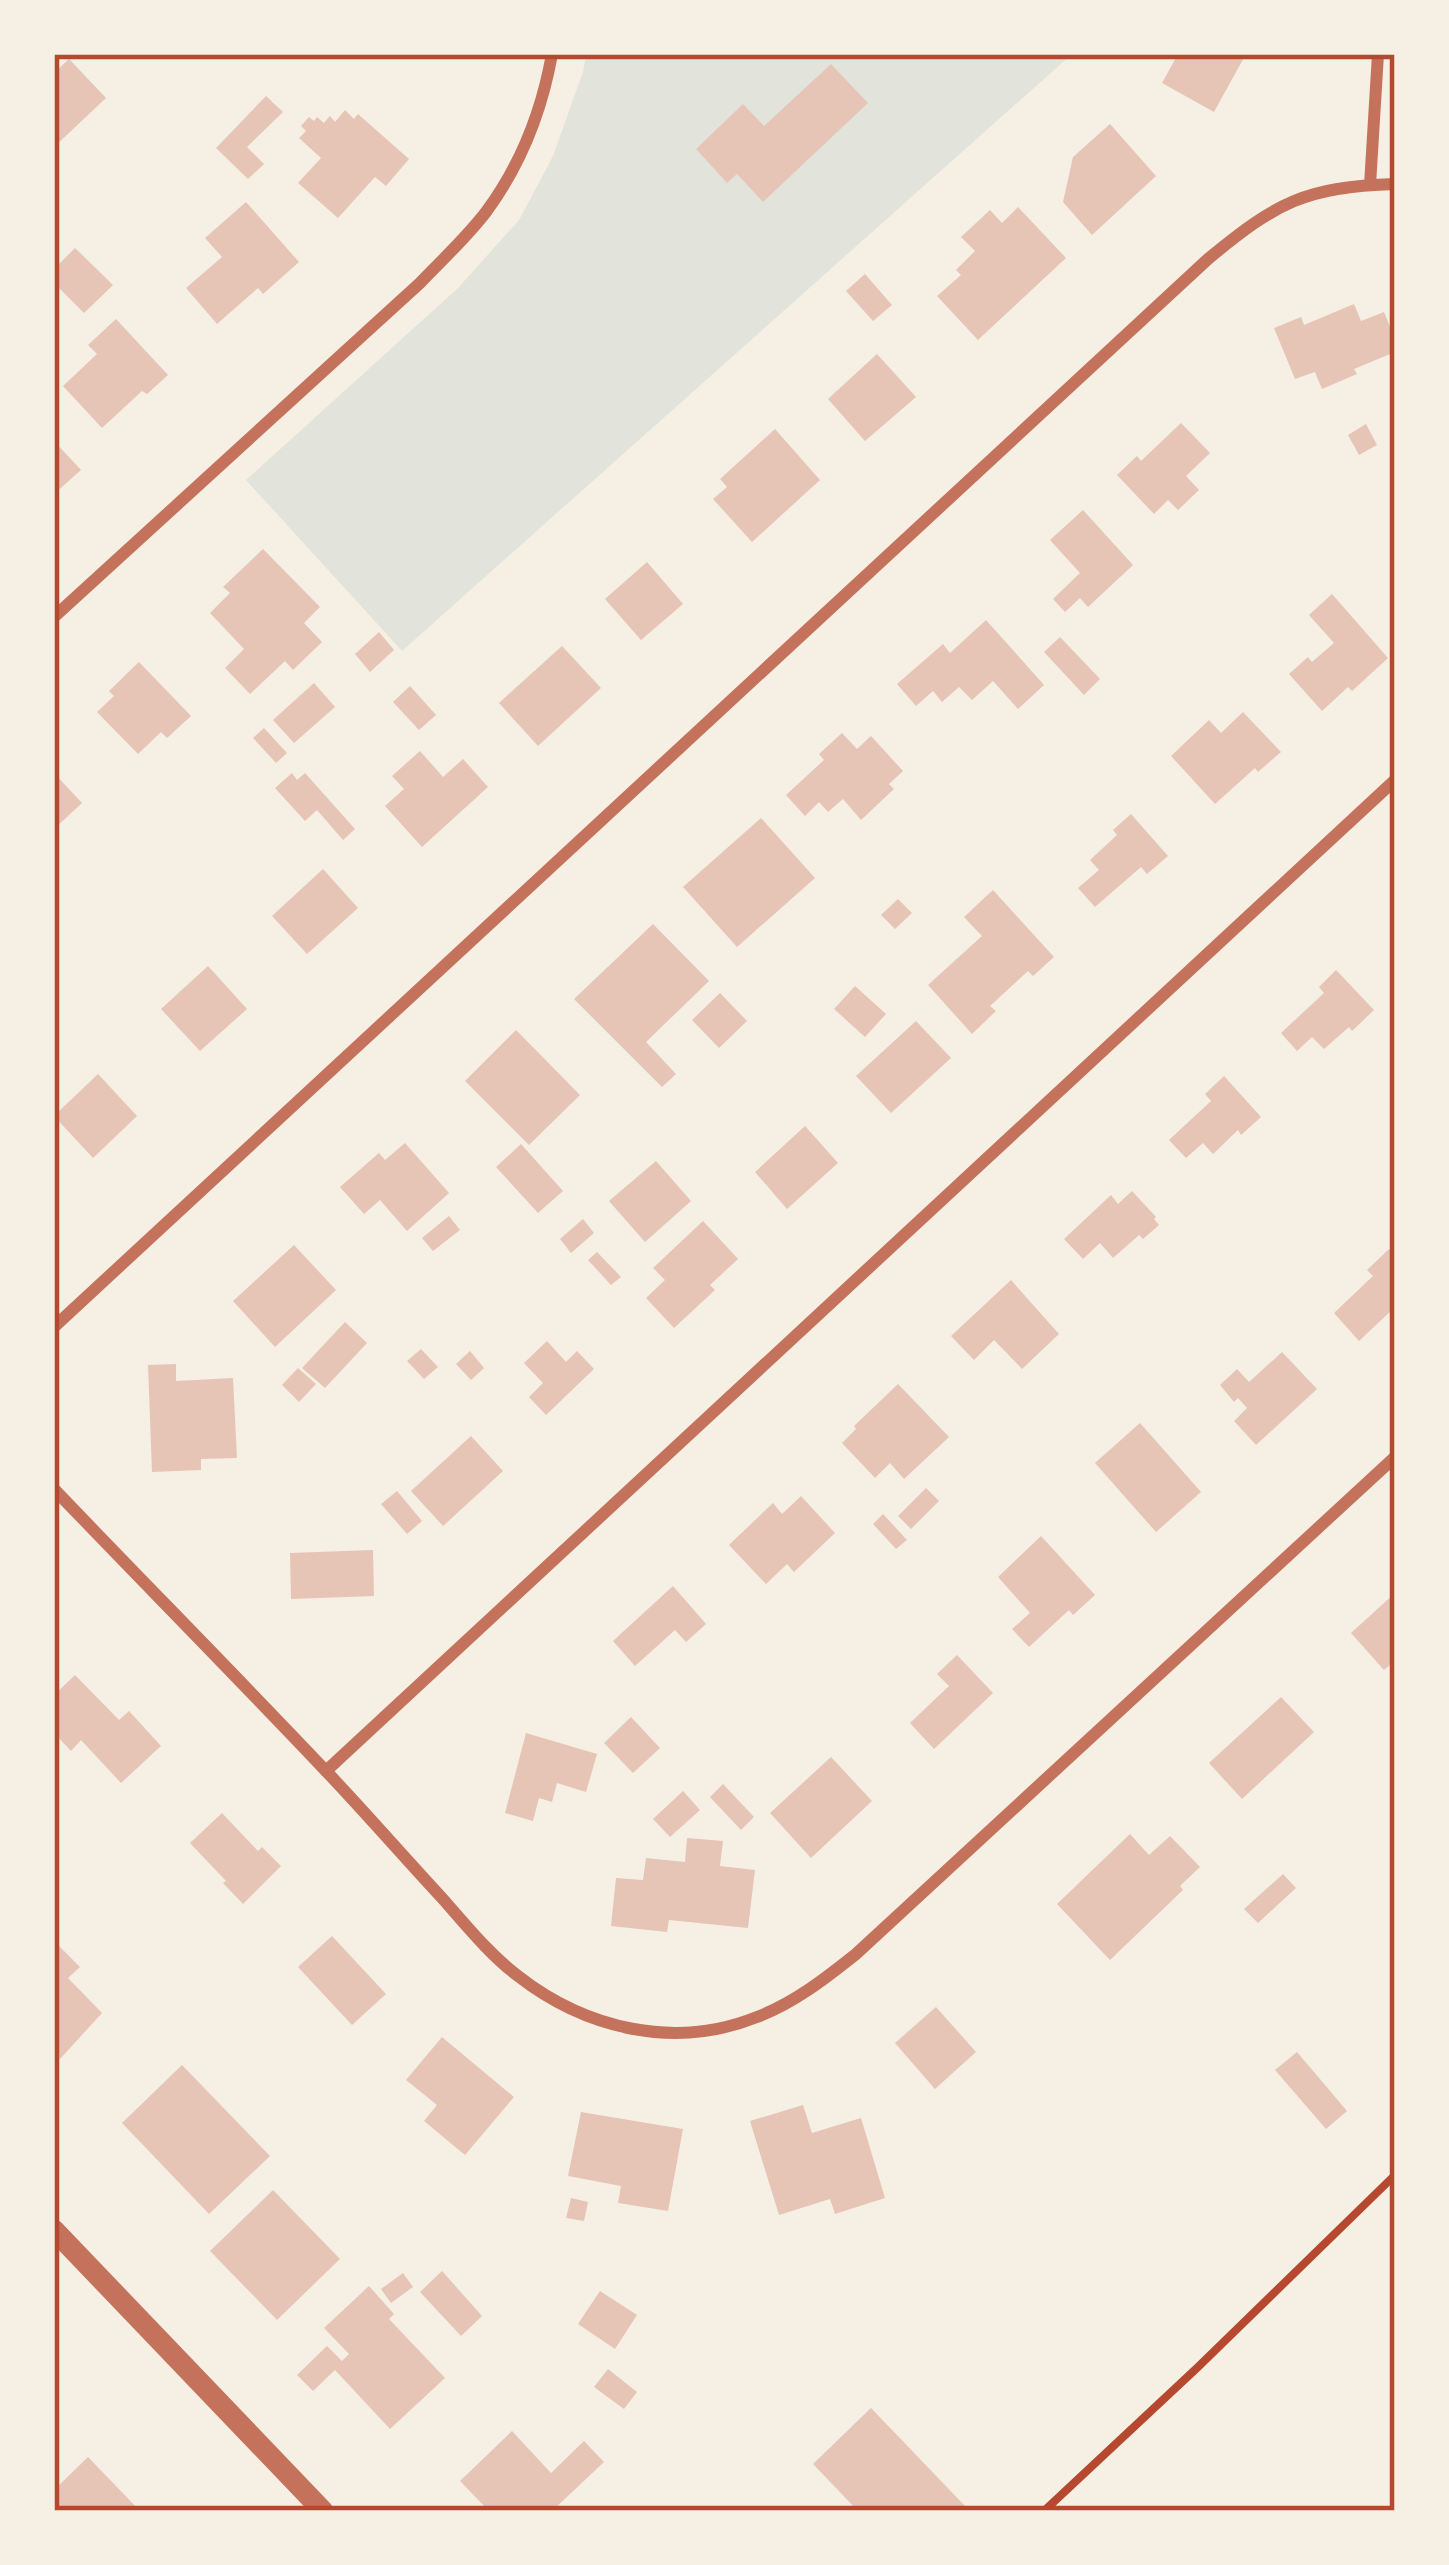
<svg xmlns="http://www.w3.org/2000/svg" width="1449" height="2565" viewBox="0 0 1449 2565" font-family="'DejaVu Sans',sans-serif">
  <rect width="100%" height="100%" fill="#f6efe4"/>
  <path fill="#e2e4dc" d="M 586,54 L 1072,54 L 402,651 L 246,480 L 458,288 L 519,220 L 553,156 L 583,72 Z"/>
  <g fill="#e6c5b7">
    <path d="M 1178,54 L 1246,54 L 1214,112 L 1162,83 Z"/>
    <path d="M 69,59 L 106,98 L 54,147 L 54,73 Z"/>
    <path d="M 831,64 L 868,103 L 763,202 L 737,174 L 727,183 L 696,149 L 743,104 L 764,126 Z"/>
    <path d="M 266,96 L 283,112 L 247,147 L 264,164 L 248,179 L 216,148 Z"/>
    <path d="M 345,110 L 354,119 L 358,114 L 409,159 L 386,186 L 375,177 L 338,218 L 298,183 L 321,158 L 299,138 L 306,131 L 301,126 L 309,117 L 314,121 L 317,117 L 324,123 L 330,116 L 335,122 Z"/>
    <path d="M 1110,124 L 1156,176 L 1092,235 L 1063,202 L 1073,157 Z"/>
    <path d="M 246,202 L 299,262 L 263,294 L 258,288 L 217,324 L 186,288 L 222,257 L 205,238 Z"/>
    <path d="M 1018,207 L 1066,258 L 978,340 L 937,296 L 961,275 L 956,270 L 975,251 L 961,237 L 990,210 L 1002,223 Z"/>
    <path d="M 75,248 L 113,285 L 84,313 L 54,283 L 54,269 Z"/>
    <path d="M 865,274 L 892,305 L 873,321 L 846,291 Z"/>
    <path d="M 1354,304 L 1361,321 L 1384,312 L 1395,339 L 1395,352 L 1354,369 L 1357,374 L 1322,389 L 1315,372 L 1295,379 L 1274,328 L 1301,317 L 1304,325 Z"/>
    <path d="M 116,319 L 168,375 L 147,394 L 142,391 L 102,428 L 63,386 L 97,354 L 88,345 Z"/>
    <path d="M 877,354 L 916,397 L 865,441 L 828,399 Z"/>
    <path d="M 1181,423 L 1210,453 L 1186,476 L 1199,490 L 1178,510 L 1168,500 L 1154,514 L 1117,475 L 1137,456 L 1141,461 Z"/>
    <path d="M 1366,424 L 1377,445 L 1359,455 L 1348,435 Z"/>
    <path d="M 775,429 L 820,480 L 752,542 L 713,499 L 727,487 L 720,479 Z"/>
    <path d="M 54,441 L 81,470 L 54,494 Z"/>
    <path d="M 1083,510 L 1133,565 L 1088,607 L 1080,598 L 1065,612 L 1053,599 L 1080,573 L 1050,540 Z"/>
    <path d="M 263,549 L 320,607 L 304,623 L 322,642 L 293,670 L 285,661 L 250,694 L 225,668 L 244,649 L 210,613 L 230,593 L 223,587 Z"/>
    <path d="M 647,562 L 683,604 L 641,640 L 605,599 Z"/>
    <path d="M 1332,594 L 1388,658 L 1352,691 L 1348,687 L 1322,711 L 1289,674 L 1308,657 L 1312,662 L 1334,643 L 1309,615 Z"/>
    <path d="M 986,620 L 1044,685 L 1018,709 L 993,681 L 972,700 L 959,687 L 942,702 L 933,691 L 916,706 L 897,684 L 943,644 L 950,653 Z"/>
    <path d="M 379,632 L 394,650 L 370,672 L 355,654 Z"/>
    <path d="M 1060,637 L 1100,679 L 1084,695 L 1044,652 Z"/>
    <path d="M 562,646 L 601,688 L 538,746 L 499,703 Z"/>
    <path d="M 139,662 L 191,716 L 167,738 L 161,732 L 138,754 L 97,712 L 114,696 L 109,691 Z"/>
    <path d="M 314,683 L 335,707 L 294,743 L 273,720 Z"/>
    <path d="M 410,686 L 436,715 L 419,730 L 393,702 Z"/>
    <path d="M 1243,712 L 1281,752 L 1258,772 L 1255,768 L 1215,804 L 1171,756 L 1209,720 L 1221,733 Z"/>
    <path d="M 264,728 L 287,753 L 276,763 L 253,738 Z"/>
    <path d="M 842,733 L 857,749 L 871,736 L 903,771 L 889,784 L 894,789 L 861,820 L 843,799 L 828,812 L 819,802 L 805,816 L 786,795 L 824,760 L 819,754 Z"/>
    <path d="M 420,751 L 443,777 L 463,759 L 488,787 L 422,847 L 385,806 L 404,789 L 392,776 Z"/>
    <path d="M 54,773 L 82,803 L 54,829 Z"/>
    <path d="M 292,773 L 297,780 L 305,773 L 355,829 L 343,840 L 317,810 L 305,821 L 275,788 Z"/>
    <path d="M 1131,814 L 1168,856 L 1147,874 L 1141,867 L 1095,907 L 1078,888 L 1099,870 L 1090,860 L 1117,835 L 1113,830 Z"/>
    <path d="M 761,818 L 815,878 L 737,947 L 683,887 Z"/>
    <path d="M 323,869 L 358,908 L 307,954 L 272,916 Z"/>
    <path d="M 993,890 L 1054,957 L 1033,976 L 1028,971 L 990,1006 L 996,1011 L 972,1034 L 928,985 L 982,936 L 964,917 Z"/>
    <path d="M 898,899 L 912,913 L 895,929 L 881,915 Z"/>
    <path d="M 653,924 L 709,981 L 646,1042 L 676,1074 L 662,1087 L 574,999 Z"/>
    <path d="M 208,966 L 247,1009 L 200,1051 L 161,1009 Z"/>
    <path d="M 1336,970 L 1374,1010 L 1352,1031 L 1349,1027 L 1324,1049 L 1312,1037 L 1297,1051 L 1281,1033 L 1324,993 L 1319,987 Z"/>
    <path d="M 855,986 L 886,1014 L 865,1037 L 834,1009 Z"/>
    <path d="M 720,993 L 747,1021 L 719,1048 L 692,1020 Z"/>
    <path d="M 916,1021 L 951,1058 L 891,1113 L 856,1076 Z"/>
    <path d="M 516,1030 L 580,1095 L 529,1145 L 465,1081 Z"/>
    <path d="M 98,1074 L 137,1116 L 93,1158 L 54,1116 Z"/>
    <path d="M 1224,1076 L 1261,1117 L 1241,1135 L 1238,1130 L 1213,1154 L 1203,1143 L 1186,1158 L 1169,1140 L 1211,1101 L 1205,1094 Z"/>
    <path d="M 805,1126 L 838,1163 L 787,1209 L 755,1172 Z"/>
    <path d="M 405,1143 L 449,1193 L 407,1231 L 380,1200 L 364,1214 L 340,1187 L 379,1153 L 385,1160 Z"/>
    <path d="M 521,1144 L 563,1191 L 538,1213 L 496,1167 Z"/>
    <path d="M 656,1161 L 691,1201 L 645,1242 L 609,1201 Z"/>
    <path d="M 1132,1191 L 1156,1217 L 1154,1219 L 1159,1225 L 1143,1239 L 1139,1235 L 1113,1258 L 1100,1243 L 1083,1259 L 1064,1239 L 1111,1195 L 1118,1204 Z"/>
    <path d="M 449,1216 L 460,1230 L 433,1251 L 422,1238 Z"/>
    <path d="M 583,1219 L 594,1233 L 571,1253 L 560,1239 Z"/>
    <path d="M 703,1221 L 738,1259 L 710,1285 L 715,1290 L 674,1328 L 646,1298 L 665,1280 L 653,1268 Z"/>
    <path d="M 294,1245 L 336,1290 L 275,1347 L 233,1301 Z"/>
    <path d="M 1389,1249 L 1395,1255 L 1395,1307 L 1359,1341 L 1334,1313 L 1373,1276 L 1367,1270 Z"/>
    <path d="M 597,1252 L 621,1277 L 611,1285 L 588,1260 Z"/>
    <path d="M 1011,1280 L 1059,1334 L 1022,1369 L 994,1340 L 974,1360 L 951,1336 Z"/>
    <path d="M 345,1322 L 367,1343 L 325,1388 L 302,1368 Z"/>
    <path d="M 547,1341 L 566,1362 L 577,1351 L 594,1369 L 546,1415 L 529,1397 L 543,1383 L 524,1363 Z"/>
    <path d="M 421,1349 L 438,1367 L 424,1379 L 407,1361 Z"/>
    <path d="M 470,1351 L 484,1368 L 471,1380 L 456,1364 Z"/>
    <path d="M 1282,1352 L 1317,1389 L 1256,1445 L 1234,1421 L 1247,1408 L 1238,1398 L 1234,1402 L 1220,1385 L 1237,1369 L 1249,1382 Z"/>
    <path d="M 176,1364 L 176,1381 L 233,1378 L 237,1458 L 201,1459 L 201,1470 L 152,1472 L 148,1365 Z"/>
    <path d="M 298,1368 L 316,1384 L 299,1402 L 282,1385 Z"/>
    <path d="M 898,1384 L 949,1437 L 904,1479 L 890,1463 L 875,1478 L 842,1443 L 856,1429 L 854,1426 Z"/>
    <path d="M 1140,1423 L 1201,1492 L 1156,1532 L 1095,1463 Z"/>
    <path d="M 471,1436 L 503,1471 L 443,1526 L 411,1491 Z"/>
    <path d="M 926,1488 L 939,1501 L 911,1529 L 898,1516 Z"/>
    <path d="M 397,1491 L 422,1521 L 407,1534 L 381,1504 Z"/>
    <path d="M 801,1496 L 835,1533 L 794,1572 L 787,1564 L 766,1584 L 729,1545 L 773,1503 L 782,1514 Z"/>
    <path d="M 883,1514 L 907,1540 L 896,1549 L 873,1524 Z"/>
    <path d="M 1041,1536 L 1095,1595 L 1073,1615 L 1069,1610 L 1029,1647 L 1012,1629 L 1030,1613 L 998,1577 Z"/>
    <path d="M 373,1550 L 374,1596 L 291,1599 L 290,1553 Z"/>
    <path d="M 673,1586 L 706,1624 L 686,1642 L 675,1630 L 635,1666 L 613,1641 Z"/>
    <path d="M 1395,1593 L 1395,1661 L 1384,1670 L 1351,1633 Z"/>
    <path d="M 957,1655 L 993,1693 L 934,1749 L 910,1723 L 949,1686 L 937,1674 Z"/>
    <path d="M 75,1675 L 119,1720 L 129,1711 L 161,1746 L 121,1783 L 81,1740 L 71,1751 L 54,1733 L 54,1695 Z"/>
    <path d="M 1281,1697 L 1314,1732 L 1242,1799 L 1209,1763 Z"/>
    <path d="M 631,1717 L 660,1748 L 633,1773 L 604,1743 Z"/>
    <path d="M 526,1733 L 597,1754 L 586,1792 L 557,1783 L 552,1802 L 539,1798 L 533,1821 L 505,1813 Z"/>
    <path d="M 831,1757 L 872,1801 L 811,1858 L 770,1813 Z"/>
    <path d="M 723,1784 L 754,1817 L 741,1830 L 710,1797 Z"/>
    <path d="M 683,1791 L 700,1810 L 670,1837 L 653,1819 Z"/>
    <path d="M 222,1813 L 258,1851 L 262,1847 L 281,1866 L 243,1904 L 223,1883 L 226,1881 L 190,1843 Z"/>
    <path d="M 1130,1834 L 1149,1855 L 1170,1836 L 1200,1867 L 1180,1886 L 1183,1890 L 1110,1960 L 1057,1904 Z"/>
    <path d="M 687,1838 L 723,1841 L 720,1866 L 755,1870 L 748,1928 L 669,1920 L 667,1932 L 611,1926 L 616,1878 L 643,1880 L 646,1858 L 685,1862 Z"/>
    <path d="M 1283,1874 L 1296,1888 L 1258,1923 L 1244,1909 Z"/>
    <path d="M 332,1936 L 386,1994 L 352,2025 L 298,1967 Z"/>
    <path d="M 56,1943 L 80,1967 L 68,1978 L 102,2013 L 60,2059 L 54,2053 L 54,1946 Z"/>
    <path d="M 936,2007 L 976,2052 L 935,2089 L 895,2043 Z"/>
    <path d="M 442,2037 L 514,2097 L 465,2155 L 424,2121 L 437,2105 L 406,2080 Z"/>
    <path d="M 1297,2052 L 1347,2111 L 1326,2129 L 1275,2070 Z"/>
    <path d="M 182,2065 L 270,2156 L 209,2214 L 122,2123 Z"/>
    <path d="M 803,2105 L 812,2133 L 861,2118 L 885,2198 L 835,2214 L 830,2199 L 779,2215 L 750,2121 Z"/>
    <path d="M 581,2112 L 683,2129 L 668,2211 L 618,2203 L 621,2186 L 568,2176 Z"/>
    <path d="M 273,2190 L 340,2259 L 277,2320 L 210,2251 Z"/>
    <path d="M 571,2198 L 588,2202 L 584,2221 L 566,2218 Z"/>
    <path d="M 442,2271 L 482,2316 L 461,2336 L 420,2292 Z"/>
    <path d="M 403,2273 L 413,2287 L 391,2303 L 381,2289 Z"/>
    <path d="M 369,2286 L 394,2314 L 389,2319 L 445,2378 L 390,2429 L 335,2370 L 313,2391 L 297,2375 L 327,2346 L 342,2361 L 349,2354 L 324,2328 Z"/>
    <path d="M 600,2291 L 637,2315 L 615,2349 L 578,2324 Z"/>
    <path d="M 608,2369 L 637,2392 L 624,2409 L 594,2387 Z"/>
    <path d="M 871,2408 L 965,2506 L 960,2511 L 858,2511 L 813,2464 Z"/>
    <path d="M 512,2431 L 551,2473 L 584,2441 L 604,2462 L 552,2511 L 489,2511 L 460,2481 Z"/>
    <path d="M 88,2457 L 140,2511 L 54,2511 L 54,2490 Z"/>
  </g>
  <g fill="none" stroke-linecap="round" stroke-linejoin="round">
    <path stroke="#b5482f" stroke-width="8" d="M 1044,2511 L 1198,2367 L 1395,2175"/>
    <g stroke="#c5725c" stroke-width="12">
      <path d="M 1370,185 L 1378,54"/>
      <path d="M 54,617 L 420,283 C 442,260 466,238 486,212 C 520,166 542,110 552,54"/>
      <path d="M 54,1327 L 1208,259 C 1277,202 1305,187 1395,184"/>
      <path d="M 54,1489 C 144,1583 236,1676 325,1770 C 365,1812 403,1856 442,1898 C 466,1925 489,1954 518,1976 C 586,2029 675,2050 757,2017 C 794,2003 826,1978 856,1954 L 1395,1457"/>
      <path d="M 326,1771 L 1395,780"/>
    </g>
    <path stroke="#c5725c" stroke-width="21" d="M 54,2230 L 323,2511"/>
  </g>
  <rect width="1449" height="2565" fill="none" stroke="#f6efe4" stroke-width="114"/>
  <rect x="57" y="57" width="1335" height="2451" fill="none" stroke="#b5482f" stroke-width="4.5"/>
</svg>
